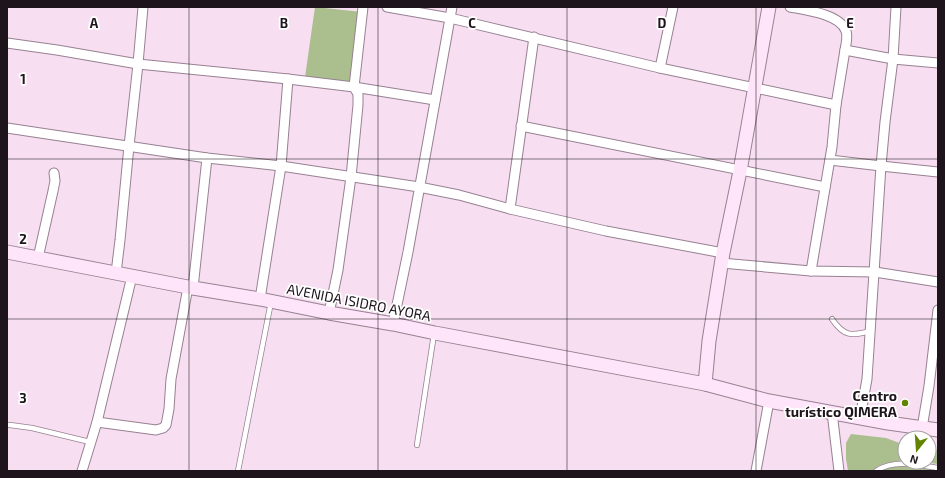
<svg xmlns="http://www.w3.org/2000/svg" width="945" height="478" viewBox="0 0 945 478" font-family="'Exo 2',sans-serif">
  <defs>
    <pattern id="forest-firs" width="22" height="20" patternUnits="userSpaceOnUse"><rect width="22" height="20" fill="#aabe8e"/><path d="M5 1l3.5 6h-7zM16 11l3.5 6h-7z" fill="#92a27a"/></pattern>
  </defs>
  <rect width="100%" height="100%" fill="#f7dff1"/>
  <g fill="#aabe8e">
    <path d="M 315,7 L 362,12 L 351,85 L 305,77 Z"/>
    <path d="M 851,434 L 886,438 L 905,445 L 905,460 C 892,462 882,462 872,471 L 848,471 L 846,459 L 846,443 Z"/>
    <path d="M 938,450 L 938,464 L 923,462 L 929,462 L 929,451 Z"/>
  </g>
  <path fill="url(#forest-firs)" d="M 900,466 L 938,470 L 938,471 L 880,471 L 887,467 Z"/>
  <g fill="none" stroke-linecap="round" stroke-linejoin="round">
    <g stroke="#978192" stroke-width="6">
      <g id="lane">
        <path d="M 832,319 C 844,337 852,336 871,331"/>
        <path d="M 7,425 L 10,425 L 32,428 L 90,442"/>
        <path d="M 417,445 L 434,334"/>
        <path d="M 238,471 L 271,302"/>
        <path d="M 876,471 C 894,459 918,465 938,468"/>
      </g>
    </g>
    <g stroke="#978192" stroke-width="11">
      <g id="street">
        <path d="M 387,7 L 450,18 L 660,68 L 836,105"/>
        <path d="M 790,7 C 805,10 840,14 846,31 C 848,37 846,44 845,50 L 893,59 L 938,63"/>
        <path d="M 7,43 L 57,50 L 138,64 L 288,79 L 354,87 L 435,100"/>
        <path d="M 660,68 L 673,7"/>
        <path d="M 521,126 L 825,187"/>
        <path d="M 7,128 L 207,158 L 281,166 L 419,187 L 459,195 L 510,209 L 606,231 L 723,253"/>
        <path d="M 830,160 L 881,166 L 938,172"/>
        <path d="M 510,209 L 534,37"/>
        <path d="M 38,258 L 53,191 L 55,181 L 54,173"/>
        <path d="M 721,263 L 811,271 L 875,272 L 938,282"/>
        <path d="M 811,271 L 832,147 L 836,105 L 845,50"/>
        <path d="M 116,273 L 120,240 L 129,146 L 138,64 L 143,7"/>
        <path d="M 193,288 L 207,158"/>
        <path d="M 260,299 L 281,166 L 288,79"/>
        <path d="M 329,313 L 338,270 L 351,177 L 358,105 L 358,94 L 354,87 L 363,7"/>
        <path d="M 393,324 L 408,252 L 452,7"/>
        <path d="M 832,412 L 839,471"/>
        <path d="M 860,418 L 867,379 L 881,166 L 885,122 L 893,59 L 896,7"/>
        <path d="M 97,422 L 156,430 L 163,428 L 166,425 L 169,409 L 171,379 L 188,287"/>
        <path d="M 922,428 L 929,386 L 938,310"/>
        <path d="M 82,471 L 97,422 L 132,276"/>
        <path d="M 756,471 L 769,401"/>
      </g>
    </g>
    <g stroke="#978192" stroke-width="15">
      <g id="secondary">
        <path d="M 7,252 L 193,288 L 260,299 L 329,313 L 393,324 L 435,333 L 705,384 L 769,401 L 888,423 L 938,430"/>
        <path d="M 705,384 L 709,341 L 723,253 L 740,171 L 769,7"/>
      </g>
    </g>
    <use href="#lane" stroke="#fff" stroke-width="4.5"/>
    <use href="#street" stroke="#fff" stroke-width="9"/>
    <use href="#secondary" stroke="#ffe5f9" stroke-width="13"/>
  </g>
  <path fill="none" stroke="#1d151b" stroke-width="1" stroke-opacity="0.55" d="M 189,7 L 189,471M 378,7 L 378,471M 567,7 L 567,471M 756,7 L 756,471M 7,159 L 938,159M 7,319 L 938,319"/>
  <circle fill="#618401" stroke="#fff" stroke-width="1.5" cx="905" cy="403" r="4"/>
  <g text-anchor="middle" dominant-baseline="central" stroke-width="3.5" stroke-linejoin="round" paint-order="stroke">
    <g font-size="14" fill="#1d151b" stroke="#fff">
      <text transform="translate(359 302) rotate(11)">AVENIDA ISIDRO AYORA</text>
    </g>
    <g font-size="14" font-weight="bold" fill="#1d151b" stroke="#fff" text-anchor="end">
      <text x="897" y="395">Centro<tspan x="897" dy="16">turístico QIMERA</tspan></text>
    </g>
  </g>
  <g font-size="13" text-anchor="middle" font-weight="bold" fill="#1d151b" stroke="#fff" stroke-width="3.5" stroke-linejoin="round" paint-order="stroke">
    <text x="94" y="28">A</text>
    <text x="284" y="28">B</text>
    <text x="472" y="28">C</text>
    <text x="662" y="28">D</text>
    <text x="850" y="28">E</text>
    <text x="23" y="84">1</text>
    <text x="23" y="244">2</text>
    <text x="23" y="403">3</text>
  </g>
  <rect width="945" height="478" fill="none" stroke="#1d151b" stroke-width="16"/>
  <g transform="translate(917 450) rotate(197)"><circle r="19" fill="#ffffff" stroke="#a5a1a4"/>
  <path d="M0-3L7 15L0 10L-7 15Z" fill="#618401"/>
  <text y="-6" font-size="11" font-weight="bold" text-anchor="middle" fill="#1d151b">N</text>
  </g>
</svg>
